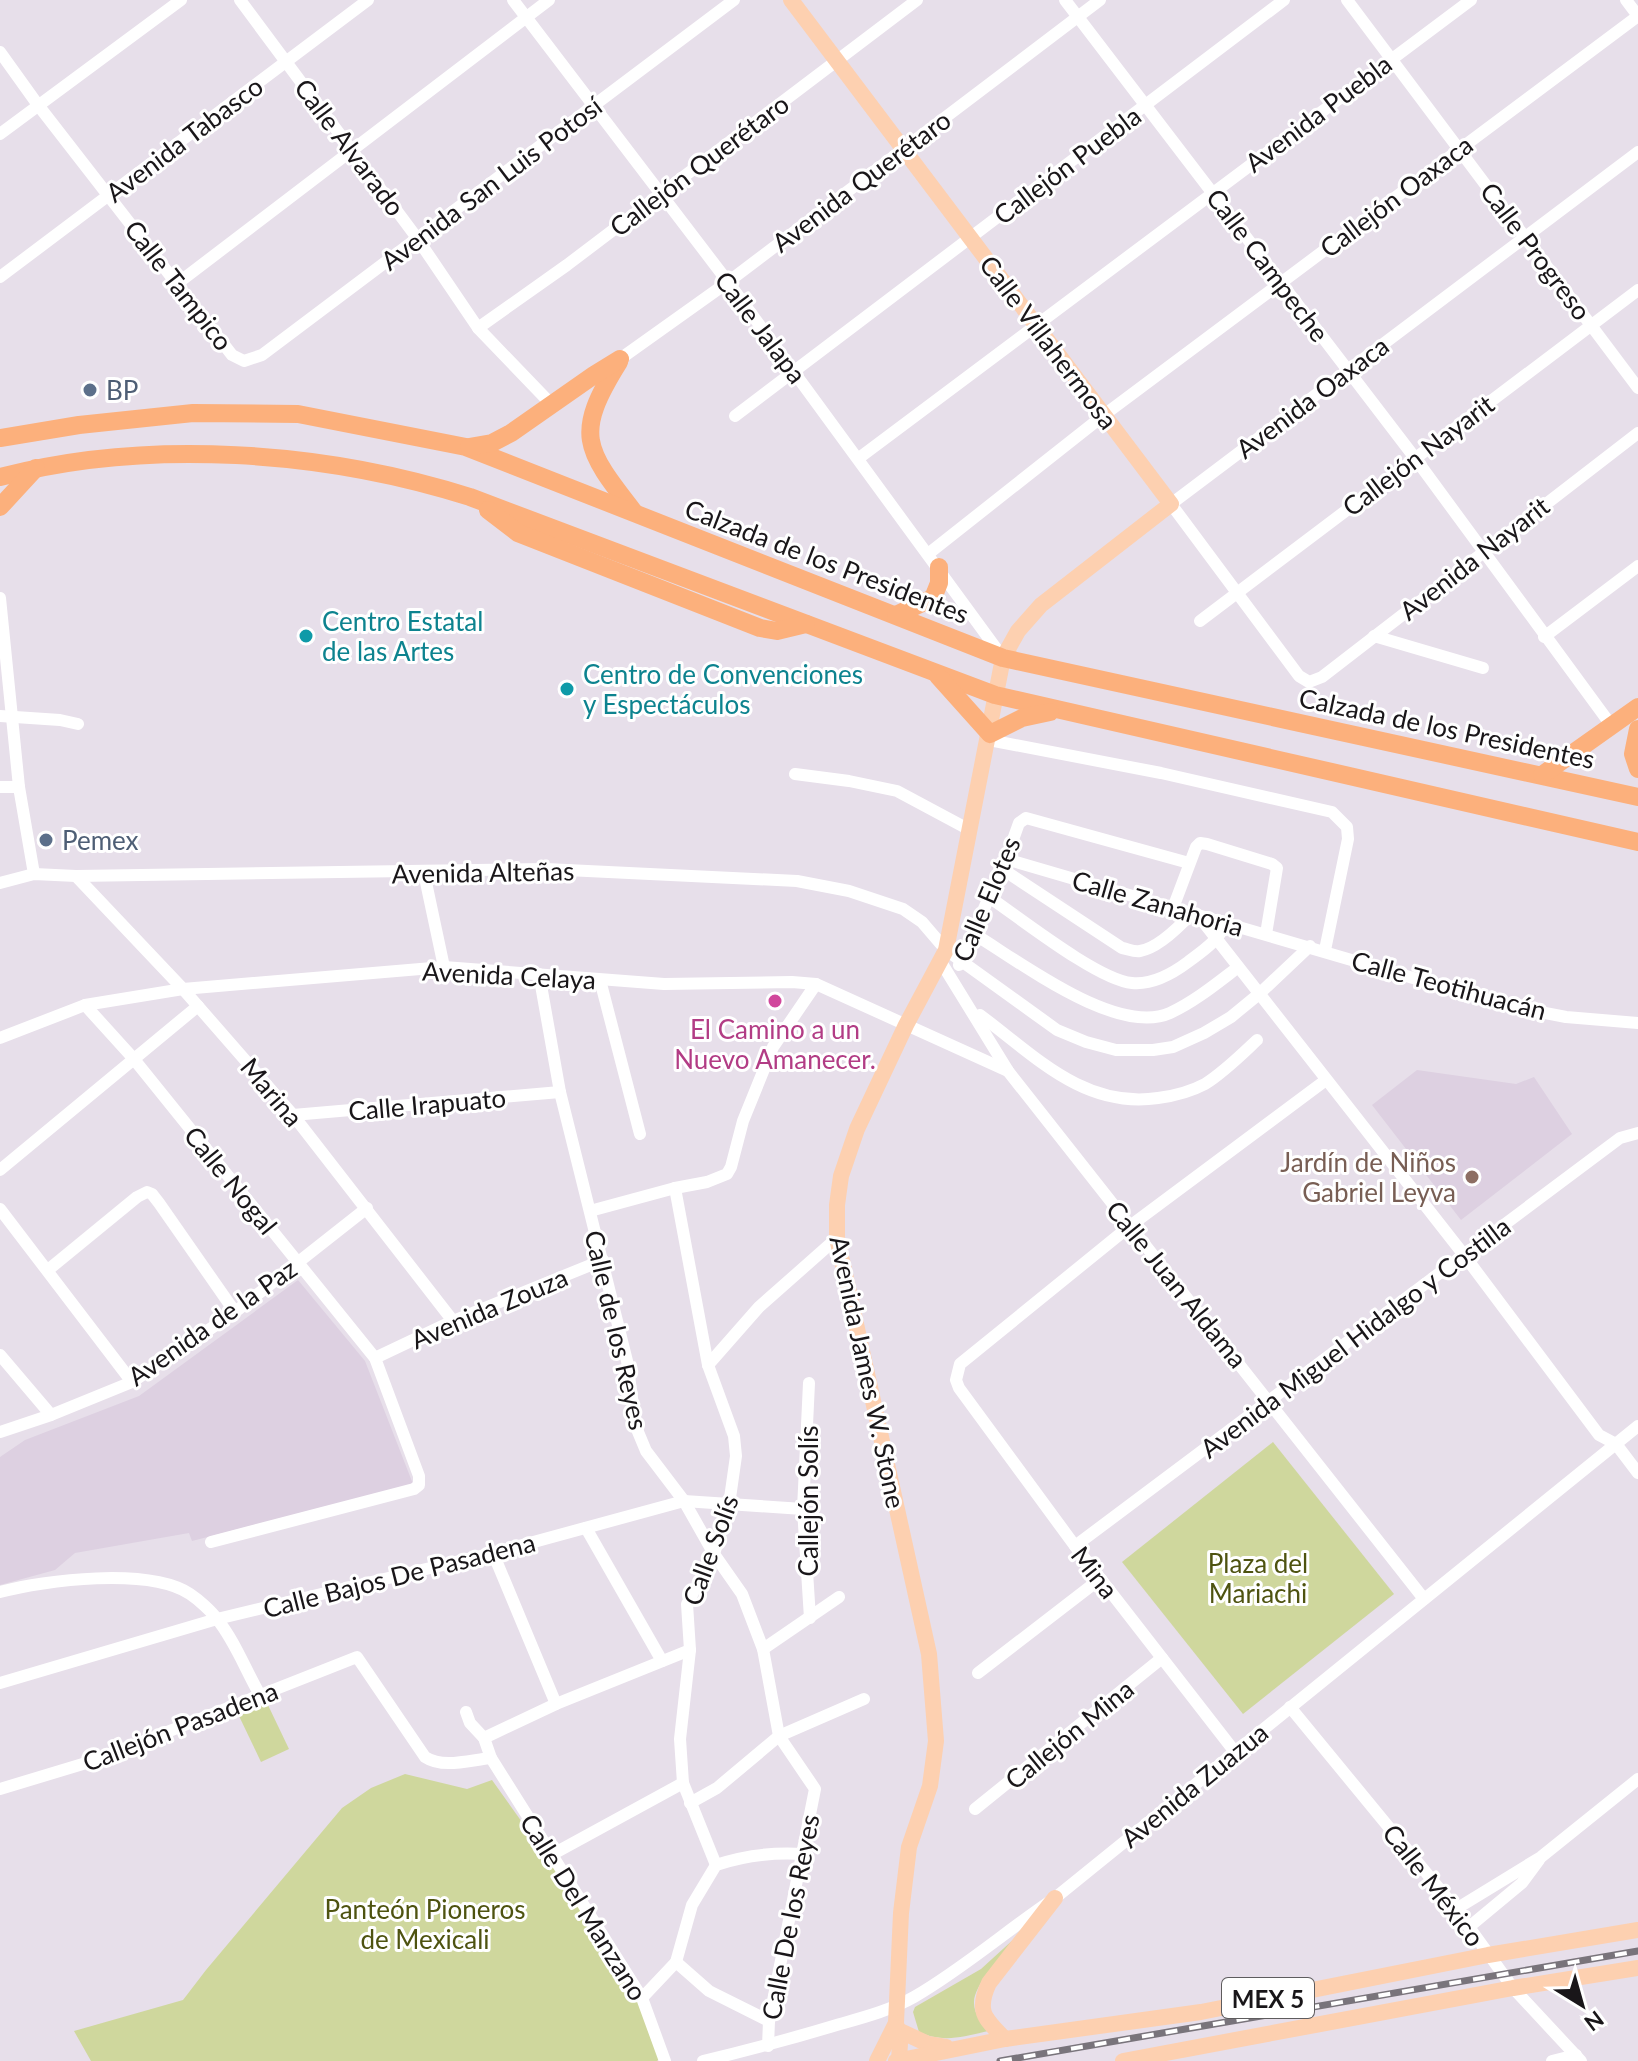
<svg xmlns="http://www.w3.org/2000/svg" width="1638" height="2061" viewBox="0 0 1638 2061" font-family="Lato,sans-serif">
  <rect width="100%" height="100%" fill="#e7dfea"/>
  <g fill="#ddd0e1">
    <path d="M 1417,1070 L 1516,1084 L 1534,1077 L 1572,1134 L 1461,1220 L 1372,1105 Z"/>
    <path d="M 298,1280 L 365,1361 L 413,1484 L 192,1541 L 189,1533 L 75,1553 L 55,1570 L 0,1585 L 0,1457 L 25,1440 L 139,1396 Z"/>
  </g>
  <g fill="#cfd79d">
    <path d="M 1273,1442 L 1394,1594 L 1243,1714 L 1122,1562 Z"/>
    <path d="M 267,1703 L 289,1749 L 261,1762 L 239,1716 Z"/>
    <path d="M 405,1774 L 467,1789 L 492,1780 L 569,1888 L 638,1999 L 660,2058 L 657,2061 L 91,2061 L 74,2031 L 183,2000 L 206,1970 L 342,1808 L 371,1788 Z"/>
    <path d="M 1028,1926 C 1014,1943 973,1982 974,2003 C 974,2014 982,2023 988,2031 C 963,2037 943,2043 919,2032 L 913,2012 L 915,2007 L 981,1969 Z"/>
  </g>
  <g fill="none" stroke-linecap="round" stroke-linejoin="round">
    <g stroke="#fff" stroke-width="12">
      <path d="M 240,0 L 417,238 L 478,328 L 552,405"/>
      <path d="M 513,0 L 728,282 L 1001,655"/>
      <path d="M 1065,0 L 1415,458 L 1611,725"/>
      <path d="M 1347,0 L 1638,388"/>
      <path d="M 0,52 L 38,105 L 232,355 L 244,361 L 262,355 L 734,0"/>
      <path d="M 0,134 L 181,0"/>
      <path d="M 1638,152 L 1171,504 L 1299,676 L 1309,682 L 1322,677 L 1638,433"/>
      <path d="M 0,277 L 368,0"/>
      <path d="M 178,283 L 549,0"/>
      <path d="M 478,328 L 567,265 L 917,0"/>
      <path d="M 620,359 L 728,282 L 1100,0"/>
      <path d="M 735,416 L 1284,0"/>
      <path d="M 859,458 L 1471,0"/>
      <path d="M 928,554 L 1104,415 L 1638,16 L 1626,0"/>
      <path d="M 0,598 L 19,787 L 34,874"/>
      <path d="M 1200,621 L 1638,290"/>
      <path d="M 1374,636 L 1483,668"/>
      <path d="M 1544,637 L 1638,566"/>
      <path d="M 0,716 L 60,720 L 78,724"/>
      <path d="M 989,740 L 1161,773 L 1332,812 L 1347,827 L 1348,839 L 1325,950"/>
      <path d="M 795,774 L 849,781 L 897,791 L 968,829"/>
      <path d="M 0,787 L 19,787"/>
      <path d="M 1006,859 L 1509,1006 L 1566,1017 L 1638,1023"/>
      <path d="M 1002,869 L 1122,948 C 1128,949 1134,952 1140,951 C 1158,948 1180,926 1192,913"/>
      <path d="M 424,873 L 444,967"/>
      <path d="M 76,876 L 183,989 L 293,1115 L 453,1321"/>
      <path d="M 0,883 L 34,874 L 76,876 L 546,869 L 797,881 L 849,891 L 903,909 L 922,922 L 946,950 L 1057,1030 L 1086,1042 L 1116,1050 L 1153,1050 L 1173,1047 L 1204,1033 L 1231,1017 L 1259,994 L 1310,946"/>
      <path d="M 989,897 C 1020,918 1098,980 1132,983 C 1153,985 1172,974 1188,962 C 1204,950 1218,941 1226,923"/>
      <path d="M 1173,908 L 1196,847 L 1200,843 L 1207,844 L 1272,864 L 1277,868 L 1266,934"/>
      <path d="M 1197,914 L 1464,1255 L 1599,1435 L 1616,1444 L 1638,1473"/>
      <path d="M 974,934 C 1019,961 1117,1037 1170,1013 C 1194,1002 1216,984 1237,968"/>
      <path d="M 941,962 L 1008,1071 L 1424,1599"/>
      <path d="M 959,965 L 1006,859 L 1019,823 L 1026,818 L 1189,863"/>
      <path d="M 539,974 L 560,1092 L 627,1361 L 636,1427 L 646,1451 L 684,1501 L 714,1554 L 742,1594 L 763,1649 L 779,1736 L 815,1789 L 769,2021 L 768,2046"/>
      <path d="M 600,980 L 640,1134"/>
      <path d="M 85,1005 L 133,1058 L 375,1358 L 419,1476 L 419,1485 L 414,1489 L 211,1542"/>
      <path d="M 980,1015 C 1035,1056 1084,1109 1158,1098 C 1174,1096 1190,1092 1205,1084 C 1224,1072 1240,1056 1257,1040"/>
      <path d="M 0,1038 L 85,1005 L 183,989 L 444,967 L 664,984 L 792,982 L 816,984 L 1008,1071"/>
      <path d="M 293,1115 L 560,1092"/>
      <path d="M 0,1170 L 198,1006"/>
      <path d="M 675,1188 L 708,1365 L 734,1436 L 736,1456 L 729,1505 L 714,1554 L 687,1604 L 690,1650 L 680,1739 L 683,1783 L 716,1865"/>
      <path d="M 0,1209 L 132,1382"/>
      <path d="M 590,1211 L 675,1188 L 707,1182 L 727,1174 L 731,1167 L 743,1121 L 773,1047 L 816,984"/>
      <path d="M 48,1270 L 137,1197 L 147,1192 L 152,1194 L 159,1203 L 235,1312"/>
      <path d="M 0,1355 L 51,1415"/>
      <path d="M 375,1358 L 453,1321 L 603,1260"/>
      <path d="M 708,1365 L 759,1307 L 837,1238"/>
      <path d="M 809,1383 L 803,1509 L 810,1618"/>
      <path d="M 0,1432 L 51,1415 L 132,1382 L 235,1312 L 367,1208"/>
      <path d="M 586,1528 L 662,1661"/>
      <path d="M 1075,1546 L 1620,1138 L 1638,1133"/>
      <path d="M 493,1553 L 556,1704"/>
      <path d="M 0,1592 C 45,1580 149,1567 190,1594 C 199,1600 211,1611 217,1619 C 235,1641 246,1671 260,1695"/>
      <path d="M 763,1649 L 839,1597"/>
      <path d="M 978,1673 L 1100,1579"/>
      <path d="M 0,1683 L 217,1619 L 493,1553 L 684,1501 L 803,1509"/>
      <path d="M 1290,1707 L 1456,1909 L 1513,1988 L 1581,2061"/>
      <path d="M 466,1712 L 470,1723 L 484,1738 L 491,1758 L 642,1998 L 665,2061"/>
      <path d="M 484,1738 L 556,1704 L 690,1650"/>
      <path d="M 1235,1752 L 1075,1546 L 959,1388 L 956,1380 L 960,1364 L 1130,1226 L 1326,1080"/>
      <path d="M 0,1789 L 96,1760 L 357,1657 L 425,1757 C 443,1769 470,1760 491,1758"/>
      <path d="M 690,1803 L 717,1788 L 779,1736 L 864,1699"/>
      <path d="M 975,1809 L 1162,1658"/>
      <path d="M 553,1854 L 683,1783"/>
      <path d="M 1456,1909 L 1541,1857 L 1638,1779"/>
      <path d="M 1469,1927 L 1522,1883 L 1539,1860"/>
      <path d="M 676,1962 L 709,1991 L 769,2021"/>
      <path d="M 642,1998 L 676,1962 L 692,1905 L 716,1865 C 746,1855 772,1852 803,1854"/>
      <path d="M 703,2061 C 749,2050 794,2038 840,2024 C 865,2017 891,2010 914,1997 C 964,1968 1007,1930 1055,1898 L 1638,1426"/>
      <path d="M 1552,2061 L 1576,2055"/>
    </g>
    <g stroke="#fdd0b0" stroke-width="16">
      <path d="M 791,0 L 1171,504 L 1041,605 L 1018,631 L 1003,658 L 946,950 L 906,1025 L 857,1129 L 841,1176 L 837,1205 L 837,1238 L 929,1654 L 936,1741 L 930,1786 L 909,1847 L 901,1913 L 896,2023 L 900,2043 L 899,2061"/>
      <path d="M 898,2030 L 928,2044 L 946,2047"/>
      <path d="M 1005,2039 C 984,2018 976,2011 989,1983 L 1055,1898"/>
      <path d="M 877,2061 L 896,2023"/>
      <path d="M 896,2061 L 1005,2039 L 1201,2012 L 1488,1955 L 1638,1930"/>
      <path d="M 1123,2061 L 1513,1988 L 1638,1968"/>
    </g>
    <g stroke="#fcb07c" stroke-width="18">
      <path d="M 619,362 C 574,434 584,448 634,512"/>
      <path d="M 0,438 L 79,425 L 193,413 L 298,414 L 466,447 L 1003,658 L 1638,797"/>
      <path d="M 469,447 L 492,443 L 511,433 L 594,375 L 620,359"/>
      <path d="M 0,477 C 148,438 325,451 470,497 L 995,695 L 1638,842"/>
      <path d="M 0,507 L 36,468"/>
      <path d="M 488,510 L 518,533 L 760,628 L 777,631 L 806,624"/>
      <path d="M 896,615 L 933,598 L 939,583 L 939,567"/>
      <path d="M 938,676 L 990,734 L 1022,718 L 1050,712"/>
      <path d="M 1638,729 L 1633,754 L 1638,769"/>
      <path d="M 1542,775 L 1638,707"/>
    </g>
    <g stroke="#79747b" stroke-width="7">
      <path id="rail" d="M 1000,2061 L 1638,1951"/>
    </g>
    <use href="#rail" stroke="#fff" stroke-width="4" stroke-dasharray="12" stroke-linecap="butt"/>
  </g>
  <g fill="#5c6f8a" stroke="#fff" stroke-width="3">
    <circle cx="90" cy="390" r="8"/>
    <circle cx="46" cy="840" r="8"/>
  </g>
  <g fill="#0f9aa8" stroke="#fff" stroke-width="3">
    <circle cx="306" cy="636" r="8"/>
    <circle cx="567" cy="689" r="8"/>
  </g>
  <circle fill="#d1479c" stroke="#fff" stroke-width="3" cx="775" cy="1001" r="8"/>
  <circle fill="#8d6e63" stroke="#fff" stroke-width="3" cx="1472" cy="1177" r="8"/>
  <g text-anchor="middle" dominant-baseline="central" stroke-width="6" stroke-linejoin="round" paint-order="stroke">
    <rect fill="#fff" stroke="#5e5c5e" stroke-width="2" x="1222" y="1978" width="92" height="40" rx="6"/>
    <g font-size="24" font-weight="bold" fill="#191619">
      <text x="1268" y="1998">MEX 5</text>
    </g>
    <g font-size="26" fill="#191619" stroke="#fff">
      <text transform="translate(1318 113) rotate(-37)">Avenida Puebla</text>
      <text transform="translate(184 139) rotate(-37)">Avenida Tabasco</text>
      <text transform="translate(350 147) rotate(53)">Calle Alvarado</text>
      <text transform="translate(699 165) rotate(-37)">Callejón Querétaro</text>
      <text transform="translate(1067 165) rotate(-37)">Callejón Puebla</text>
      <text transform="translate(861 181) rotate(-37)">Avenida Querétaro</text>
      <text transform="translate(491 183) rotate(-37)">Avenida San Luis Potosí</text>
      <text transform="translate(1396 196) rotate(-37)">Callejón Oaxaca</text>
      <text transform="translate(1536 251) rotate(53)">Calle Progreso</text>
      <text transform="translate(1268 265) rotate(53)">Calle Campeche</text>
      <text transform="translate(179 285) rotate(52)">Calle Tampico</text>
      <text transform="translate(761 327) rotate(53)">Calle Jalapa</text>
      <text transform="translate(1049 342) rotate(53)">Calle Villahermosa</text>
      <text transform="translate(1312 397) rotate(-37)">Avenida Oaxaca</text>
      <text transform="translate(1418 455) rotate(-37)">Callejón Nayarit</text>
      <text transform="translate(1474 558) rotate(-38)">Avenida Nayarit</text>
      <text transform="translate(827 561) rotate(21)">Calzada de los Presidentes</text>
      <text transform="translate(1447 728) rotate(12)">Calzada de los Presidentes</text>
      <text transform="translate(483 872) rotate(-1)">Avenida Alteñas</text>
      <text transform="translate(986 899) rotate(-67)">Calle Elotes</text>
      <text transform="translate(1158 903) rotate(16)">Calle Zanahoria</text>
      <text transform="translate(509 975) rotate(3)">Avenida Celaya</text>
      <text transform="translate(1449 985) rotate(15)">Calle Teotihuacán</text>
      <text transform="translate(272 1092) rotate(50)">Marina</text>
      <text transform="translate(427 1104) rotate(-5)">Calle Irapuato</text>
      <text transform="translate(231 1180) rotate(51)">Calle Nogal</text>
      <text transform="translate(1177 1284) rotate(51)">Calle Juan Aldama</text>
      <text transform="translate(489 1308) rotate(-23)">Avenida Zouza</text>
      <text transform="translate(212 1322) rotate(-35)">Avenida de la Paz</text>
      <text transform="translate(617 1330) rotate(77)">Calle de los Reyes</text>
      <text transform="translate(1355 1337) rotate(-37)">Avenida Miguel Hidalgo y Costilla</text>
      <text transform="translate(868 1372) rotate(78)">Avenida James W. Stone</text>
      <text transform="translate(808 1501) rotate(-90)">Callejón Solís</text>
      <text transform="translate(710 1550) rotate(-70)">Calle Solís</text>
      <text transform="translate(1095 1572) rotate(52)">Mina</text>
      <text transform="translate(399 1575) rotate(-14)">Calle Bajos De Pasadena</text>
      <text transform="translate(180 1726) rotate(-21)">Callejón Pasadena</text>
      <text transform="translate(1069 1734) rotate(-39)">Callejón Mina</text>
      <text transform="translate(1194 1785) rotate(-39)">Avenida Zuazua</text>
      <text transform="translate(1434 1885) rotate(52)">Calle México</text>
      <text transform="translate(584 1907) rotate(58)">Calle Del Manzano</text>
      <text transform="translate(790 1917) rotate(-79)">Calle De los Reyes</text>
    </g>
    <g font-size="26" fill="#4e5e75" stroke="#fff" text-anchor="start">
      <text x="106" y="390">BP</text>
      <text x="62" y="840">Pemex</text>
    </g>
    <g font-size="26" fill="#0d838f" stroke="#fff" text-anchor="start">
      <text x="322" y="621">Centro Estatal<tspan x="322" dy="30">de las Artes</tspan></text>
      <text x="583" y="674">Centro de Convenciones<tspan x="583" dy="30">y Espectáculos</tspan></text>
    </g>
    <g font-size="26" fill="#b23c85" stroke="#fff">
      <text x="775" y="1029">El Camino a un<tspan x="775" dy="30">Nuevo Amanecer.</tspan></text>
    </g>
    <g font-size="26" fill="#785e54" stroke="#fff" text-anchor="end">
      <text x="1456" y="1162">Jardín de Niños<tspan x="1456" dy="30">Gabriel Leyva</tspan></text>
    </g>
    <g font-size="26" fill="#4e5310" stroke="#fff">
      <text x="1258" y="1563">Plaza del<tspan x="1258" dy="30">Mariachi</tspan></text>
      <text x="425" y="1909">Panteón Pioneros<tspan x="425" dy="30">de Mexicali</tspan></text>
    </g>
  </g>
  <g transform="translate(1582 2005) rotate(143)" stroke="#ffffff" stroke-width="6" paint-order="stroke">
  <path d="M0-6L14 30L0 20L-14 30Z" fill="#191619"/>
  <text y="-12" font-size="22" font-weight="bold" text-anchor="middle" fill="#191619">N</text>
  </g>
</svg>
